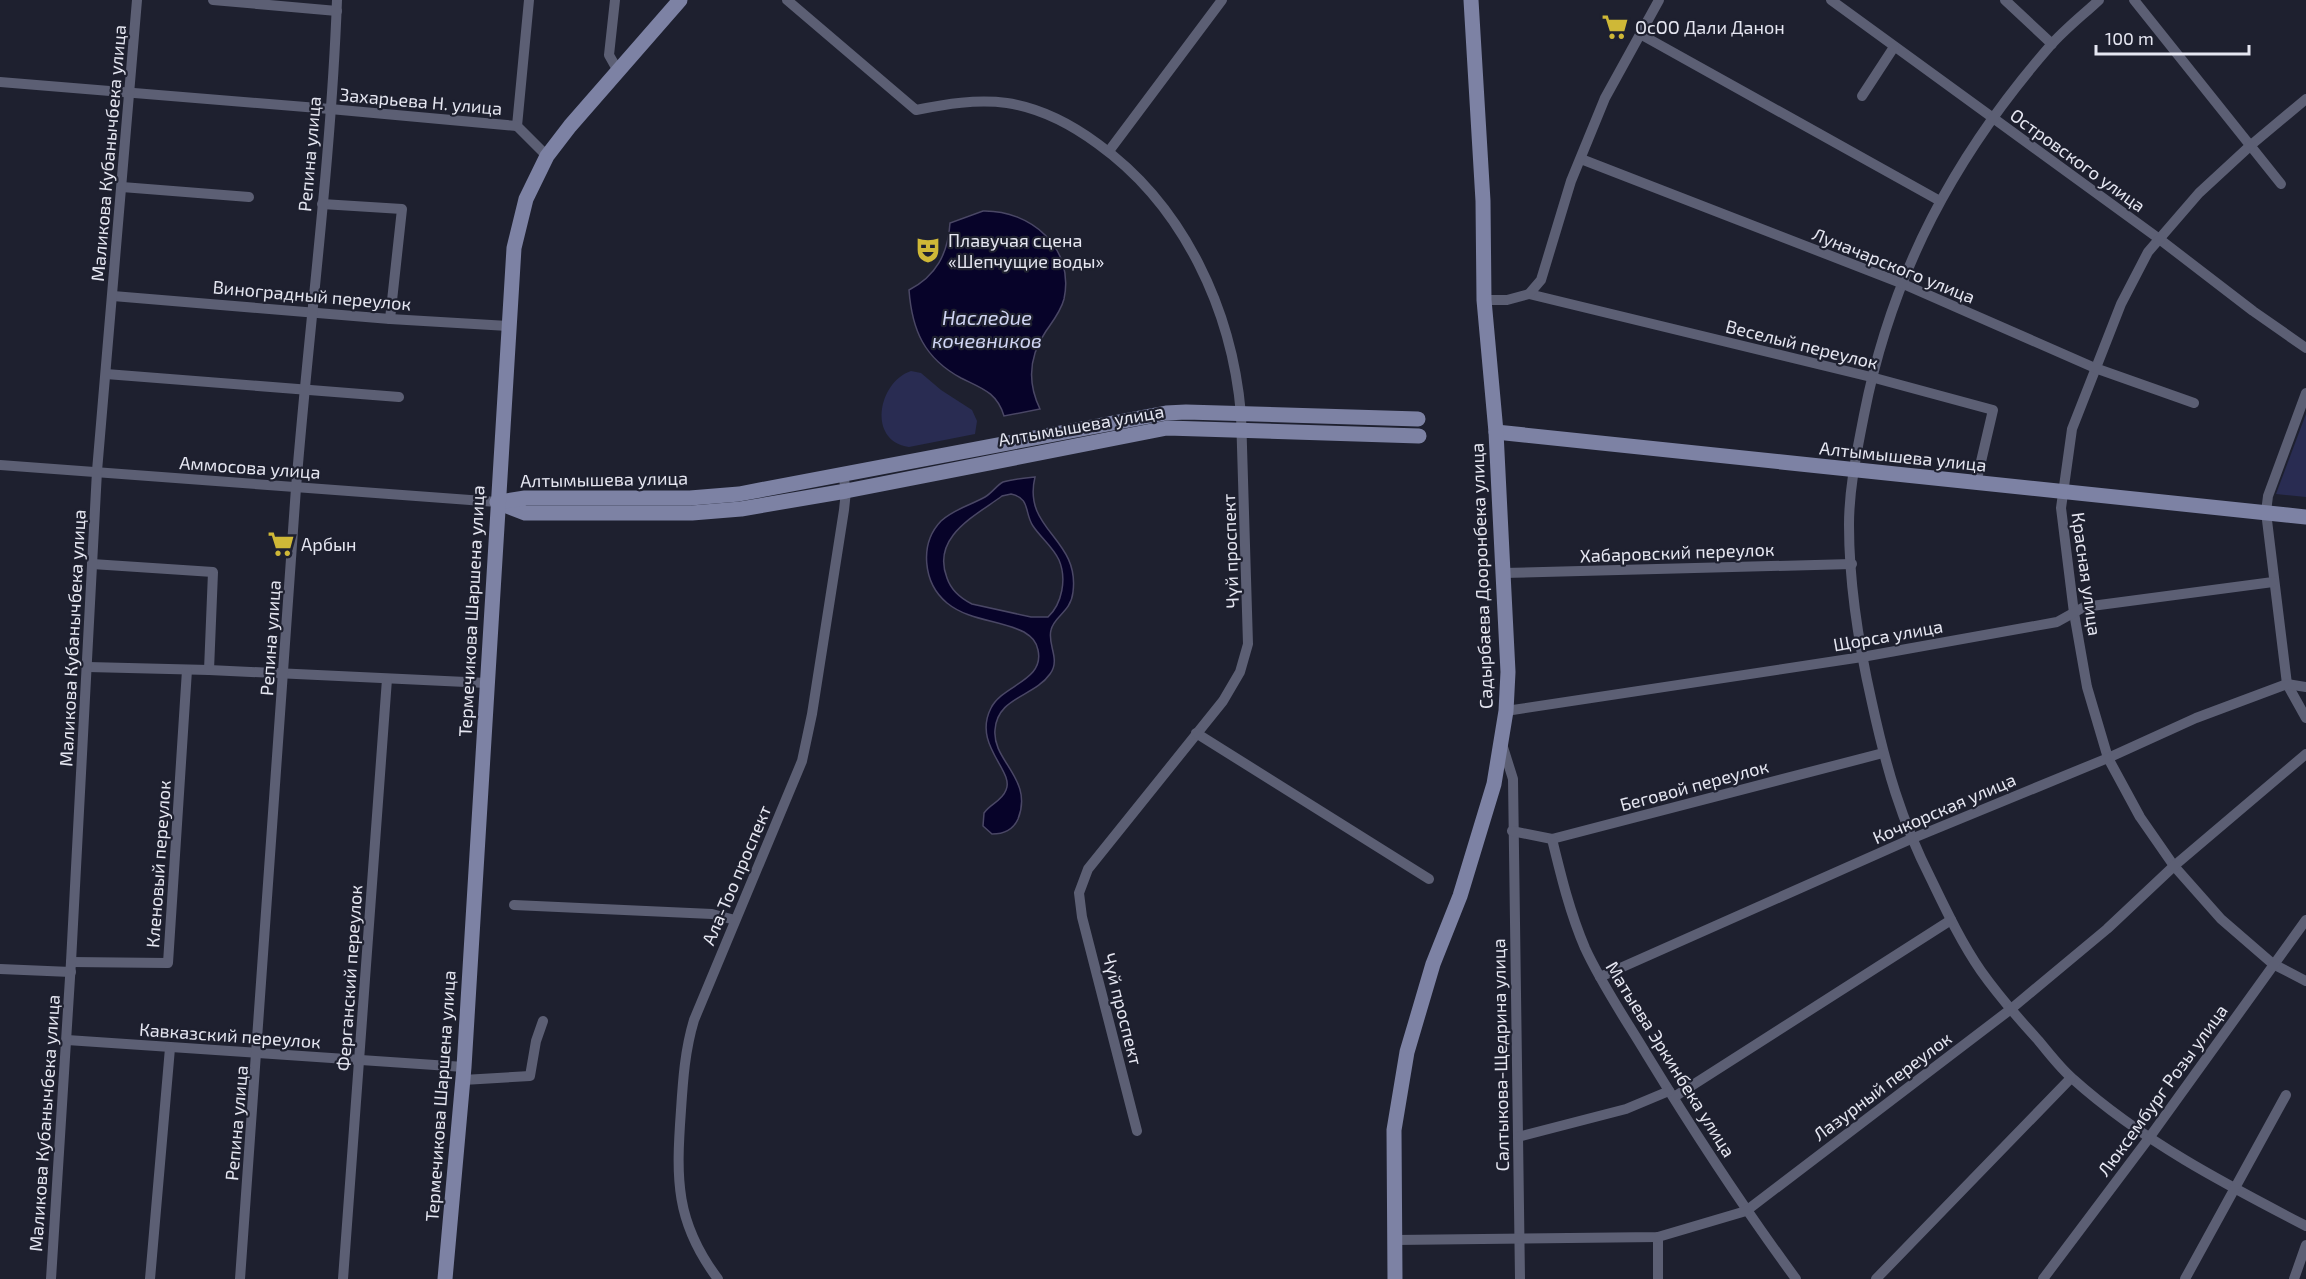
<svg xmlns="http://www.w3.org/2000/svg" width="2306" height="1279" viewBox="0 0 2306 1279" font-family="'Exo 2',sans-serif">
  <rect width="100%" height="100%" fill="#1e202f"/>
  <g fill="#292c52">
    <path d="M 911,371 L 921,373 L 941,390 L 972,410 L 977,421 L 975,434 L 909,447 C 867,441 878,382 911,371 Z"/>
    <path d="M 2306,414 L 2306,497 L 2276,494 Z"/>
  </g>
  <g fill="#070329" stroke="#4a4765" stroke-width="1.5" fill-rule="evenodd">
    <path d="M 983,211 C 1031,210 1075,248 1064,299 C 1061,311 1053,321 1046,331 C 1029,356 1027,382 1040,409 L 1004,416 C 997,392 981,388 961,378 C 924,358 912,330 909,290 C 936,276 948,254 950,223 Z"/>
    <path d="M 1035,477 C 1022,530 1080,538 1073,592 C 1071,612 1054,616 1051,630 C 1047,645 1061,659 1050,674 C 1034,697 997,697 995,730 C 992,761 1034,779 1018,819 C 1013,830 1004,834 992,834 L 983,826 L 984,813 C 990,804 1002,801 1006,790 C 1015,771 972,745 991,708 C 1002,685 1045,681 1038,650 C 1036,641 1032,637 1024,632 C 1000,620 969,621 947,603 C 923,583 919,544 941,521 C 954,509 971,505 985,497 C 992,493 997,485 1003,482 C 1013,479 1025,478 1035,477 ZM 1011,494 C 1031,498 1024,513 1033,526 C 1041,538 1053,547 1059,560 C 1067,579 1062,604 1048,617 L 1031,617 L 972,604 C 960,598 951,590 947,578 C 931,537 975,516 1002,496 Z"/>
  </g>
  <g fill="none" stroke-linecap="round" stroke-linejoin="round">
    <g stroke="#5c5f74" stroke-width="10">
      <path d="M 213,0 L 337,11"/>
      <path d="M 529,0 L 517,126 L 547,156"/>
      <path d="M 615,0 L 609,55 L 618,71"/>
      <path d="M 787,0 L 916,110 C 946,104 976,99 1007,103 C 1040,108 1071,124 1098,144 C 1184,206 1232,310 1241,414 L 1248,644 L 1240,672 L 1223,701 L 1088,869 L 1079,893 L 1082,917 L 1137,1131"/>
      <path d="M 1831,0 L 2158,238 L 2253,311 L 2306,348"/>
      <path d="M 2005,0 L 2052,44"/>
      <path d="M 2099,0 C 2083,15 2065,29 2050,46 C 1955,155 1892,272 1864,415 C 1857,451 1849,488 1849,525 C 1849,584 1859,646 1872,703 C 1886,767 1901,820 1931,879 C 1946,910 1961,942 1981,971 C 1998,995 2018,1018 2038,1040 C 2049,1053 2060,1068 2073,1079 C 2142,1141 2225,1184 2306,1226"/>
      <path d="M 2134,0 L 2281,184"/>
      <path d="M 1640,34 L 1940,201"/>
      <path d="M 0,82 L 330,109 L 517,126"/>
      <path d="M 1862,96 L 1894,47"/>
      <path d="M 2306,99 L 2251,145 L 2199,193 L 2148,252 L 2121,304 L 2072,429 L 2061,508 L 2074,613 L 2087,687 L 2108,758 L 2140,817 L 2174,866 L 2221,919 L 2273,964 L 2306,981"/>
      <path d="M 1109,151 L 1222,0"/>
      <path d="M 1581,159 L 1901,283 L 2095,368 L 2194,403"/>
      <path d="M 122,187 L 249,197"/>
      <path d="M 322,204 L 402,209 L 390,319"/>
      <path d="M 1529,294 L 1871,377 L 1993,410 L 1976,483"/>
      <path d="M 113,296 L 390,319 L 508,326"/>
      <path d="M 1484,300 L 1507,300 L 1529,294 L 1541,280 L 1571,181 L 1605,98 L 1659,0"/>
      <path d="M 106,374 L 399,397"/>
      <path d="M 2306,393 L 2268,496 L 2266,512 L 2287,684 L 2306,718"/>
      <path d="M 0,465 L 497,502"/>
      <path d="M 92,564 L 213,572 L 209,670"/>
      <path d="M 1503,573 L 1852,564"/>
      <path d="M 88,667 L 209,670 L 487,683"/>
      <path d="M 1506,711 L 1862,657 L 2057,622 L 2084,607 L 2273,582"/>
      <path d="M 1196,733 L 1429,879"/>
      <path d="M 1502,744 L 1513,779 L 1520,1279"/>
      <path d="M 1512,831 L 1552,839 L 1883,753"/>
      <path d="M 1552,839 C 1561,876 1570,913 1585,948 C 1602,985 1626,1020 1647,1055 C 1694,1132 1743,1207 1796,1279"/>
      <path d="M 514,905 L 712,914 L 735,920"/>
      <path d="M 71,962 L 168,963 L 187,670"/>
      <path d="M 0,969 L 71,972"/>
      <path d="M 1600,977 L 1911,839 L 2108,758 L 2196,718 L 2287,684 L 2306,687"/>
      <path d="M 67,1040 L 464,1067"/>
      <path d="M 463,1080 L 530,1076 L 536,1041 L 543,1021"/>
      <path d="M 1674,1097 L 1951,920"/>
      <path d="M 1518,1137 L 1626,1109 L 1669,1091"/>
      <path d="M 1658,1237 L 1658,1279"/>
      <path d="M 1395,1240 L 1658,1237 L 1746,1211 L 2011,1009 L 2107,929 L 2174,866 L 2306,754"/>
      <path d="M 51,1279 L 71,962 L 97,471 L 137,0"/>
      <path d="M 150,1279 L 170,1048"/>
      <path d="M 240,1279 C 261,1016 276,752 296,488 C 309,325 331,163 337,0"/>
      <path d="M 343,1279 L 387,679"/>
      <path d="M 718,1279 C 675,1222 676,1179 681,1110 C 683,1079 685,1050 694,1020 L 802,761 L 812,714 L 844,510 L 846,491 L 843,474"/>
      <path d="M 1876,1279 L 2071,1078"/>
      <path d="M 2043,1279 L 2149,1138 L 2306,920"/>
      <path d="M 2185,1279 L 2286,1095"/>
      <path d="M 2294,1279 L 2306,1245"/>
    </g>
    <g stroke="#7d82a4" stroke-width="15">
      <path d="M 1496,432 L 2306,517"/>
      <path d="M 497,502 L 525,513 L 692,513 L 741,509 L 846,491 L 1167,428 L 1419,436"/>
      <path d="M 500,502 L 525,498 L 690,498 L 739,494 L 1166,413 L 1186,412 L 1418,419"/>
      <path d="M 445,1279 L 464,1067 L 514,248 L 526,199 L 547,156 L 570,126 L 680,0"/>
      <path d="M 1395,1279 L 1394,1130 L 1407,1052 L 1433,964 L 1460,896 L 1494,784 L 1506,711 L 1508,672 L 1503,573 L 1496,432 L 1484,300 L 1483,201 L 1471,0"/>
    </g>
  </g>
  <defs>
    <g id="supermarket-bare" transform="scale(2.07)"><path d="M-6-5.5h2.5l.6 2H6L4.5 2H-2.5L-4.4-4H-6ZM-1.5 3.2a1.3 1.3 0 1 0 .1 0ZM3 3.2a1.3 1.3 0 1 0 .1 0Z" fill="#cfb837" stroke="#1e202f" stroke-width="2.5" paint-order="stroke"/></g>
    <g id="theatre-bare" transform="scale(2.07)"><path d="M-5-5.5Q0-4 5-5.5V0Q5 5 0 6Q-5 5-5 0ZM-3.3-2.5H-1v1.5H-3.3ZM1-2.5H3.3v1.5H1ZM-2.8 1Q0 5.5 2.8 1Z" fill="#cfb837" stroke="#1e202f" stroke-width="2.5" paint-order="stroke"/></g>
  </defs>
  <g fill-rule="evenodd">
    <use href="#supermarket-bare" x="1615" y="27"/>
    <use href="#theatre-bare" x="928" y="250"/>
    <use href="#supermarket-bare" x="281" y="544"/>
  </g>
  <g text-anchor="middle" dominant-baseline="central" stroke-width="4.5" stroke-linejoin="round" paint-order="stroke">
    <g font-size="18" fill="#e5e6f1" stroke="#1e202f" text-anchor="start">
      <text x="1635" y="27">ОсОО Дали Данон</text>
      <text x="948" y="240">Плавучая сцена<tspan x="948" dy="21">«Шепчущие воды»</tspan></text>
      <text x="301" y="544">Арбын</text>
    </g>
    <g font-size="18" fill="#e5e6f1" stroke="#1e202f">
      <text transform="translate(421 101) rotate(5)">Захарьева Н. улица</text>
      <text transform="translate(108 153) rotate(-85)">Маликова Кубанычбека улица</text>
      <text transform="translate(309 154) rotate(-85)">Репина улица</text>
      <text transform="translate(2078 160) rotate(36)">Островского улица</text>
      <text transform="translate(1894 265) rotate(22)">Луначарского улица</text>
      <text transform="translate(312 295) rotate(5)">Виноградный переулок</text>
      <text transform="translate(1802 344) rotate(14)">Веселый переулок</text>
      <text transform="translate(1081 425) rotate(-10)">Алтымышева улица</text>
      <text transform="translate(1903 456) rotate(6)">Алтымышева улица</text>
      <text transform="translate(250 467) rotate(4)">Аммосова улица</text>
      <text transform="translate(604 479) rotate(-1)">Алтымышева улица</text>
      <text transform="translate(1230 551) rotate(-92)">Чүй проспект</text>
      <text transform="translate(1677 552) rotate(-2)">Хабаровский переулок</text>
      <text transform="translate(2087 574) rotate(82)">Красная улица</text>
      <text transform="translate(1481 576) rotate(-92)">Садырбаева Дооронбека улица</text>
      <text transform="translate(471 611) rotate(-87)">Термечикова Шаршена улица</text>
      <text transform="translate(1888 635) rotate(-10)">Щорса улица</text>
      <text transform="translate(72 638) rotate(-87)">Маликова Кубанычбека улица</text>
      <text transform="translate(270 638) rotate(-86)">Репина улица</text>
      <text transform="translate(1694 785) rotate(-15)">Беговой переулок</text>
      <text transform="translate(1944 808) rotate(-23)">Кочкорская улица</text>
      <text transform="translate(158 864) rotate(-86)">Кленовый переулок</text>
      <text transform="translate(736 875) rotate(-67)">Ала-Тоо проспект</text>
      <text transform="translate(349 978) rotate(-86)">Ферганский переулок</text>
      <text transform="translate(1123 1009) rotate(76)">Чүй проспект</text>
      <text transform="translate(230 1035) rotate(4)">Кавказский переулок</text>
      <text transform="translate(1500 1055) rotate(-91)">Салтыкова-Щедрина улица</text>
      <text transform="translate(1671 1059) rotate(58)">Матыева Эркинбека улица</text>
      <text transform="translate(1882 1086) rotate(-37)">Лазурный переулок</text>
      <text transform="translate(2162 1090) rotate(-54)">Люксембург Розы улица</text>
      <text transform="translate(440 1096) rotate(-86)">Термечикова Шаршена улица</text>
      <text transform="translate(44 1123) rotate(-86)">Маликова Кубанычбека улица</text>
      <text transform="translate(236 1123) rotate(-85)">Репина улица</text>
    </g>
    <g font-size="20" font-style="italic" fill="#d0d5f4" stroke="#1e202f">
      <text x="987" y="317">Наследие<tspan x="987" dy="23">кочевников</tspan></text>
    </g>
  </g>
  <path d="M2096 45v9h153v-9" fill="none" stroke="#e5e6f1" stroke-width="3"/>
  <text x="2105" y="45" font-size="18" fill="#e5e6f1" stroke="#1e202f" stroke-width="4.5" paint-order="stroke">100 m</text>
</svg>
